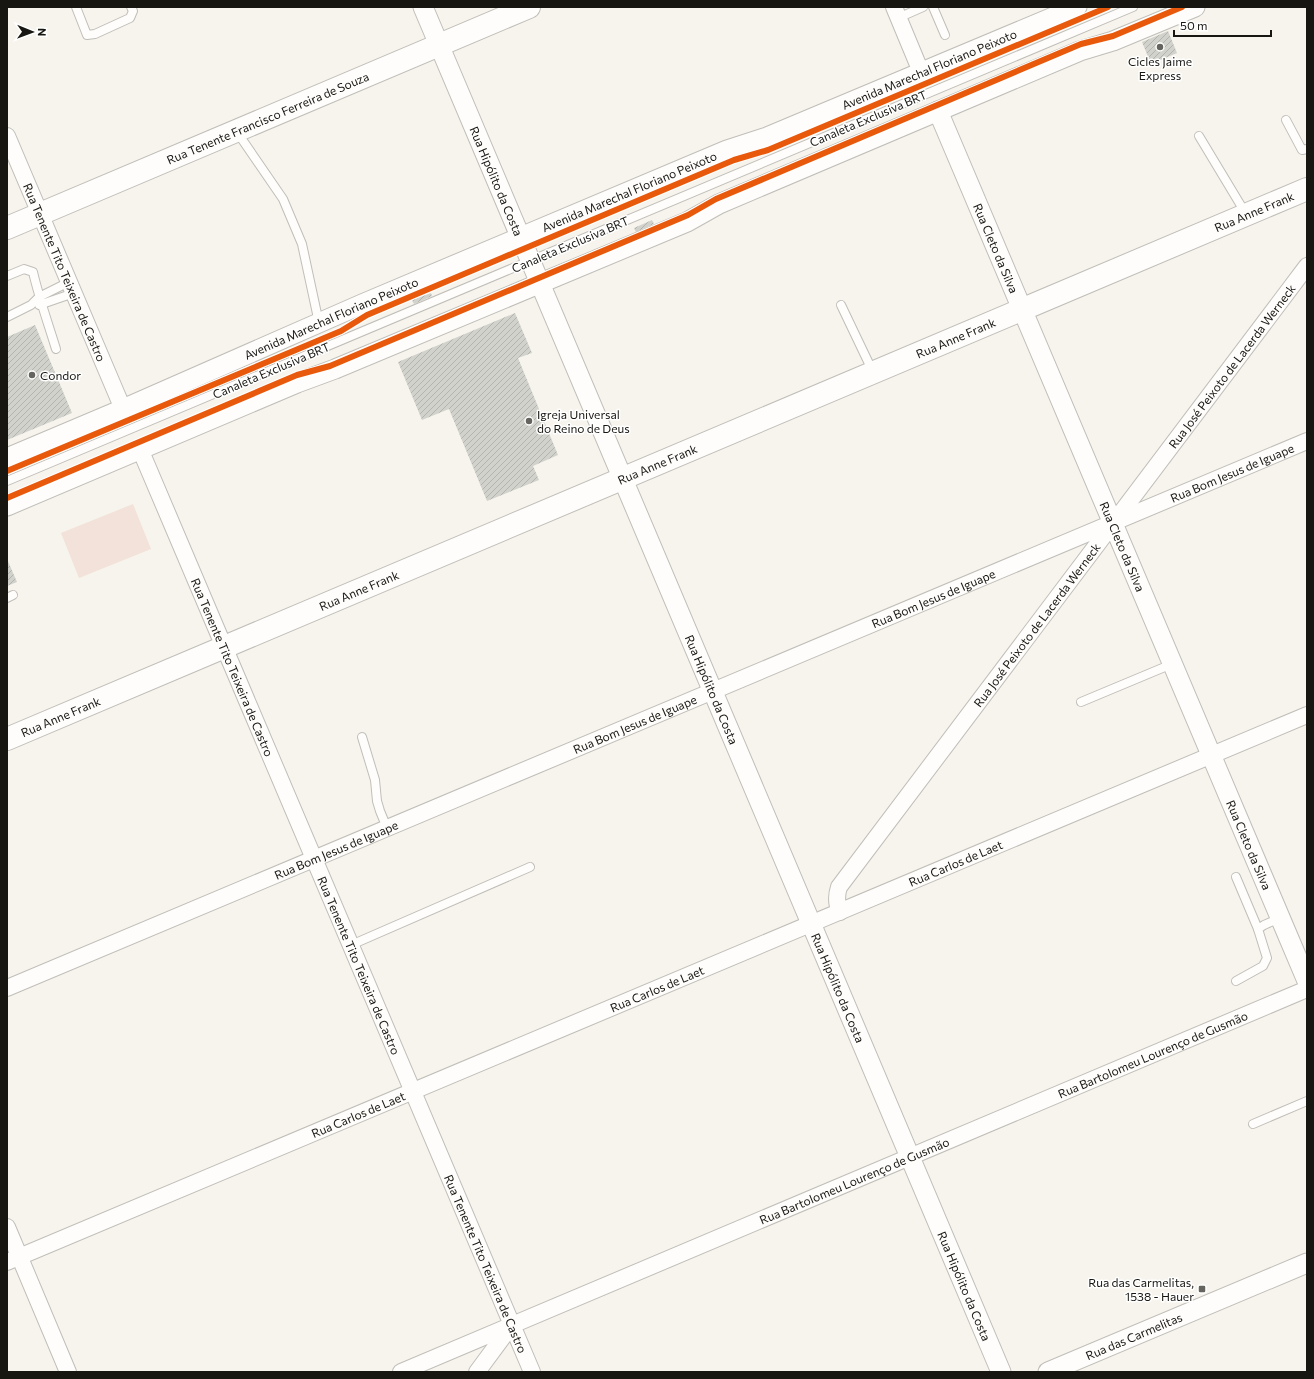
<svg xmlns="http://www.w3.org/2000/svg" width="1314" height="1379" viewBox="0 0 1314 1379" font-family="Commissioner,sans-serif">
  <defs>
    <pattern id="building-hatch" width="6" height="6" patternUnits="userSpaceOnUse"><rect width="6" height="6" fill="#d2d2cc"/><path d="M-1 1l2-2M0 6l6-6M5 7l2-2" fill="none" stroke="#b4b4ae"/></pattern>
  </defs>
  <rect width="100%" height="100%" fill="#f6f4ec"/>
  <path fill="#f3e2d9" d="M 133,504 L 151,549 L 79,578 L 61,533 Z"/>
  <g fill="url(#building-hatch)">
    <path d="M 1168,31 L 1177,53 L 1151,64 L 1142,42 Z"/>
    <path d="M 652,220 L 654,224 L 636,232 L 634,228 Z"/>
    <path d="M 431,293 L 432,296 L 414,304 L 412,300 Z"/>
    <path d="M 515,313 L 532,353 L 518,358 L 558,455 L 533,466 L 539,480 L 487,501 L 449,409 L 422,420 L 398,362 Z"/>
    <path d="M 35,325 L 72,413 L 7,440 L 7,337 Z"/>
    <path d="M 7,559 L 17,582 L 7,586 Z"/>
  </g>
  <g fill="none" stroke-linecap="round" stroke-linejoin="round">
    <g stroke="#c0beb8" stroke-width="10">
      <g id="service">
        <path d="M 76,7 L 87,35 L 95,34 L 130,18 L 133,11 L 131,7"/>
        <path d="M 933,7 L 945,35"/>
        <path d="M 898,18 L 923,7"/>
        <path d="M 1286,120 L 1302,150 L 1307,149"/>
        <path d="M 237,132 L 283,199 L 302,244 L 319,323"/>
        <path d="M 1199,136 L 1246,214"/>
        <path d="M 7,276 L 24,269 L 33,272 C 39,298 48,323 56,349"/>
        <path d="M 39,305 L 74,293"/>
        <path d="M 841,305 L 873,372"/>
        <path d="M 7,317 L 31,305 L 39,297 L 69,282"/>
        <path d="M 7,481 L 1133,7"/>
        <path d="M 7,598 L 13,595"/>
        <path d="M 1081,702 L 1172,664"/>
        <path d="M 362,737 L 375,780 L 377,801 L 380,811 L 387,828"/>
        <path d="M 1236,877 L 1258,929"/>
        <path d="M 351,945 L 530,867"/>
        <path d="M 1236,981 L 1263,966 L 1267,958 L 1258,929 L 1264,925 L 1280,918"/>
        <path d="M 1253,1124 L 1307,1101"/>
      </g>
    </g>
    <g stroke="#c0beb8" stroke-width="18">
      <g id="minor">
        <path d="M 894,7 L 921,72"/>
        <path id="s1" d="M 7,136 L 123,409"/>
        <path id="s2" d="M 140,449 L 532,1372"/>
        <path id="s3" d="M 840,912 C 836,903 836,896 839,887 L 1307,266"/>
        <path id="s4" d="M 7,988 L 1307,441"/>
        <path d="M 7,1227 L 68,1372"/>
        <path id="s5" d="M 7,1262 L 1307,715"/>
        <path id="s6" d="M 401,1372 L 1307,989"/>
        <path d="M 477,1372 L 511,1326"/>
      </g>
    </g>
    <g stroke="#c0beb8" stroke-width="21">
      <g id="tertiary">
        <path id="s7" d="M 423,7 L 1001,1372"/>
        <path id="s8" d="M 938,111 L 1307,981"/>
        <path id="s9" d="M 7,458 L 123,409 L 362,304 L 727,150 L 767,137 L 1077,7"/>
        <path d="M 7,506 L 297,383 L 335,369 L 687,222 L 719,204 L 1080,51 L 1113,41 L 1195,7"/>
        <path id="s10" d="M 1048,1372 L 1307,1263"/>
      </g>
    </g>
    <g stroke="#c0beb8" stroke-width="24">
      <g id="primary">
        <path id="s11" d="M 7,228 L 529,7"/>
        <path id="s12" d="M 7,739 L 1307,189"/>
      </g>
    </g>
    <use href="#service" stroke="#fefdfc" stroke-width="8"/>
    <use href="#minor" stroke="#fefdfc" stroke-width="16"/>
    <use href="#tertiary" stroke="#fefdfc" stroke-width="19"/>
    <use href="#primary" stroke="#fefdfc" stroke-width="22"/>
    <g stroke="#fff" stroke-width="8">
      <g id="cycleway">
        <path d="M 7,471 L 341,331 L 367,315 L 734,160 L 768,150 L 1108,7"/>
        <path d="M 7,498 L 297,375 L 330,366 L 688,215 L 716,199 L 1081,44 L 1113,36 L 1182,7"/>
      </g>
    </g>
    <use href="#cycleway" stroke="#e8590c" stroke-width="6"/>
  </g>
  <g fill="#65645e" stroke="#fff" stroke-width="1.5">
    <circle cx="1160" cy="47" r="4"/>
    <circle cx="32" cy="375" r="4"/>
    <circle cx="529" cy="421" r="4"/>
    <rect x="1198" y="1285" width="8" height="8" rx="2"/>
  </g>
  <g text-anchor="middle" dominant-baseline="central" stroke-width="3" stroke-linejoin="round" paint-order="stroke">
    <g font-size="12" fill="#171611" stroke="#fff" text-anchor="start">
      <text x="1160" y="61" text-anchor="middle">Cicles Jaime<tspan x="1160" dy="14">Express</tspan></text>
      <text x="40" y="375">Condor</text>
      <text x="537" y="414">Igreja Universal<tspan x="537" dy="14">do Reino de Deus</tspan></text>
      <text x="1194" y="1282" text-anchor="end">Rua das Carmelitas,<tspan x="1194" dy="14">1538 - Hauer</tspan></text>
    </g>
    <g font-size="12" fill="#171611" stroke="#fff">
      <text stroke="none"><textPath href="#s9" startOffset="1001">Avenida Marechal Floriano Peixoto</textPath></text>
      <text stroke="none"><textPath href="#s11" startOffset="283">Rua Tenente Francisco Ferreira de Souza</textPath></text>
      <text transform="translate(868 118) rotate(-23)">Canaleta Exclusiva BRT</text>
      <text stroke="none"><textPath href="#s7" startOffset="189">Rua Hipólito da Costa</textPath></text>
      <text stroke="none"><textPath href="#s9" startOffset="677">Avenida Marechal Floriano Peixoto</textPath></text>
      <text stroke="none"><textPath href="#s12" startOffset="1354">Rua Anne Frank</textPath></text>
      <text transform="translate(570 244) rotate(-23)">Canaleta Exclusiva BRT</text>
      <text stroke="none"><textPath href="#s8" startOffset="149">Rua Cleto da Silva</textPath></text>
      <text stroke="none"><textPath href="#s1" startOffset="148">Rua Tenente Tito Teixeira de Castro</textPath></text>
      <text stroke="none"><textPath href="#s9" startOffset="353">Avenida Marechal Floriano Peixoto</textPath></text>
      <text stroke="none"><textPath href="#s12" startOffset="1030">Rua Anne Frank</textPath></text>
      <text stroke="none"><textPath href="#s3" startOffset="678">Rua José Peixoto de Lacerda Werneck</textPath></text>
      <text transform="translate(271 370) rotate(-23)">Canaleta Exclusiva BRT</text>
      <text stroke="none"><textPath href="#s12" startOffset="706">Rua Anne Frank</textPath></text>
      <text stroke="none"><textPath href="#s4" startOffset="1329">Rua Bom Jesus de Iguape</textPath></text>
      <text stroke="none"><textPath href="#s8" startOffset="473">Rua Cleto da Silva</textPath></text>
      <text stroke="none"><textPath href="#s12" startOffset="382">Rua Anne Frank</textPath></text>
      <text stroke="none"><textPath href="#s4" startOffset="1005">Rua Bom Jesus de Iguape</textPath></text>
      <text stroke="none"><textPath href="#s3" startOffset="354">Rua José Peixoto de Lacerda Werneck</textPath></text>
      <text stroke="none"><textPath href="#s2" startOffset="237">Rua Tenente Tito Teixeira de Castro</textPath></text>
      <text stroke="none"><textPath href="#s7" startOffset="741">Rua Hipólito da Costa</textPath></text>
      <text stroke="none"><textPath href="#s12" startOffset="58">Rua Anne Frank</textPath></text>
      <text stroke="none"><textPath href="#s4" startOffset="681">Rua Bom Jesus de Iguape</textPath></text>
      <text stroke="none"><textPath href="#s8" startOffset="797">Rua Cleto da Silva</textPath></text>
      <text stroke="none"><textPath href="#s4" startOffset="357">Rua Bom Jesus de Iguape</textPath></text>
      <text stroke="none"><textPath href="#s5" startOffset="1029">Rua Carlos de Laet</textPath></text>
      <text stroke="none"><textPath href="#s2" startOffset="561">Rua Tenente Tito Teixeira de Castro</textPath></text>
      <text stroke="none"><textPath href="#s7" startOffset="1065">Rua Hipólito da Costa</textPath></text>
      <text stroke="none"><textPath href="#s5" startOffset="705">Rua Carlos de Laet</textPath></text>
      <text stroke="none"><textPath href="#s6" startOffset="816">Rua Bartolomeu Lourenço de Gusmão</textPath></text>
      <text stroke="none"><textPath href="#s5" startOffset="381">Rua Carlos de Laet</textPath></text>
      <text stroke="none"><textPath href="#s6" startOffset="492">Rua Bartolomeu Lourenço de Gusmão</textPath></text>
      <text stroke="none"><textPath href="#s2" startOffset="885">Rua Tenente Tito Teixeira de Castro</textPath></text>
      <text stroke="none"><textPath href="#s7" startOffset="1389">Rua Hipólito da Costa</textPath></text>
      <text stroke="none"><textPath href="#s10" startOffset="93">Rua das Carmelitas</textPath></text>
    </g>
  </g>
  <rect width="1314" height="1379" fill="none" stroke="#171611" stroke-width="16"/>
  <g transform="translate(32 32) rotate(91)" stroke="#ffffff" stroke-width="3" paint-order="stroke">
  <path d="M0-3L7 15L0 10L-7 15Z" fill="#171611"/>
  <text y="-6" font-size="11" font-weight="bold" text-anchor="middle" fill="#171611">N</text>
  </g>
  <path d="M1174 30v6h97v-6" fill="none" stroke="#171611" stroke-width="2"/>
  <text x="1180" y="30" font-size="12" fill="#171611" stroke="#ffffff" stroke-width="3" paint-order="stroke">50 m</text>
</svg>
